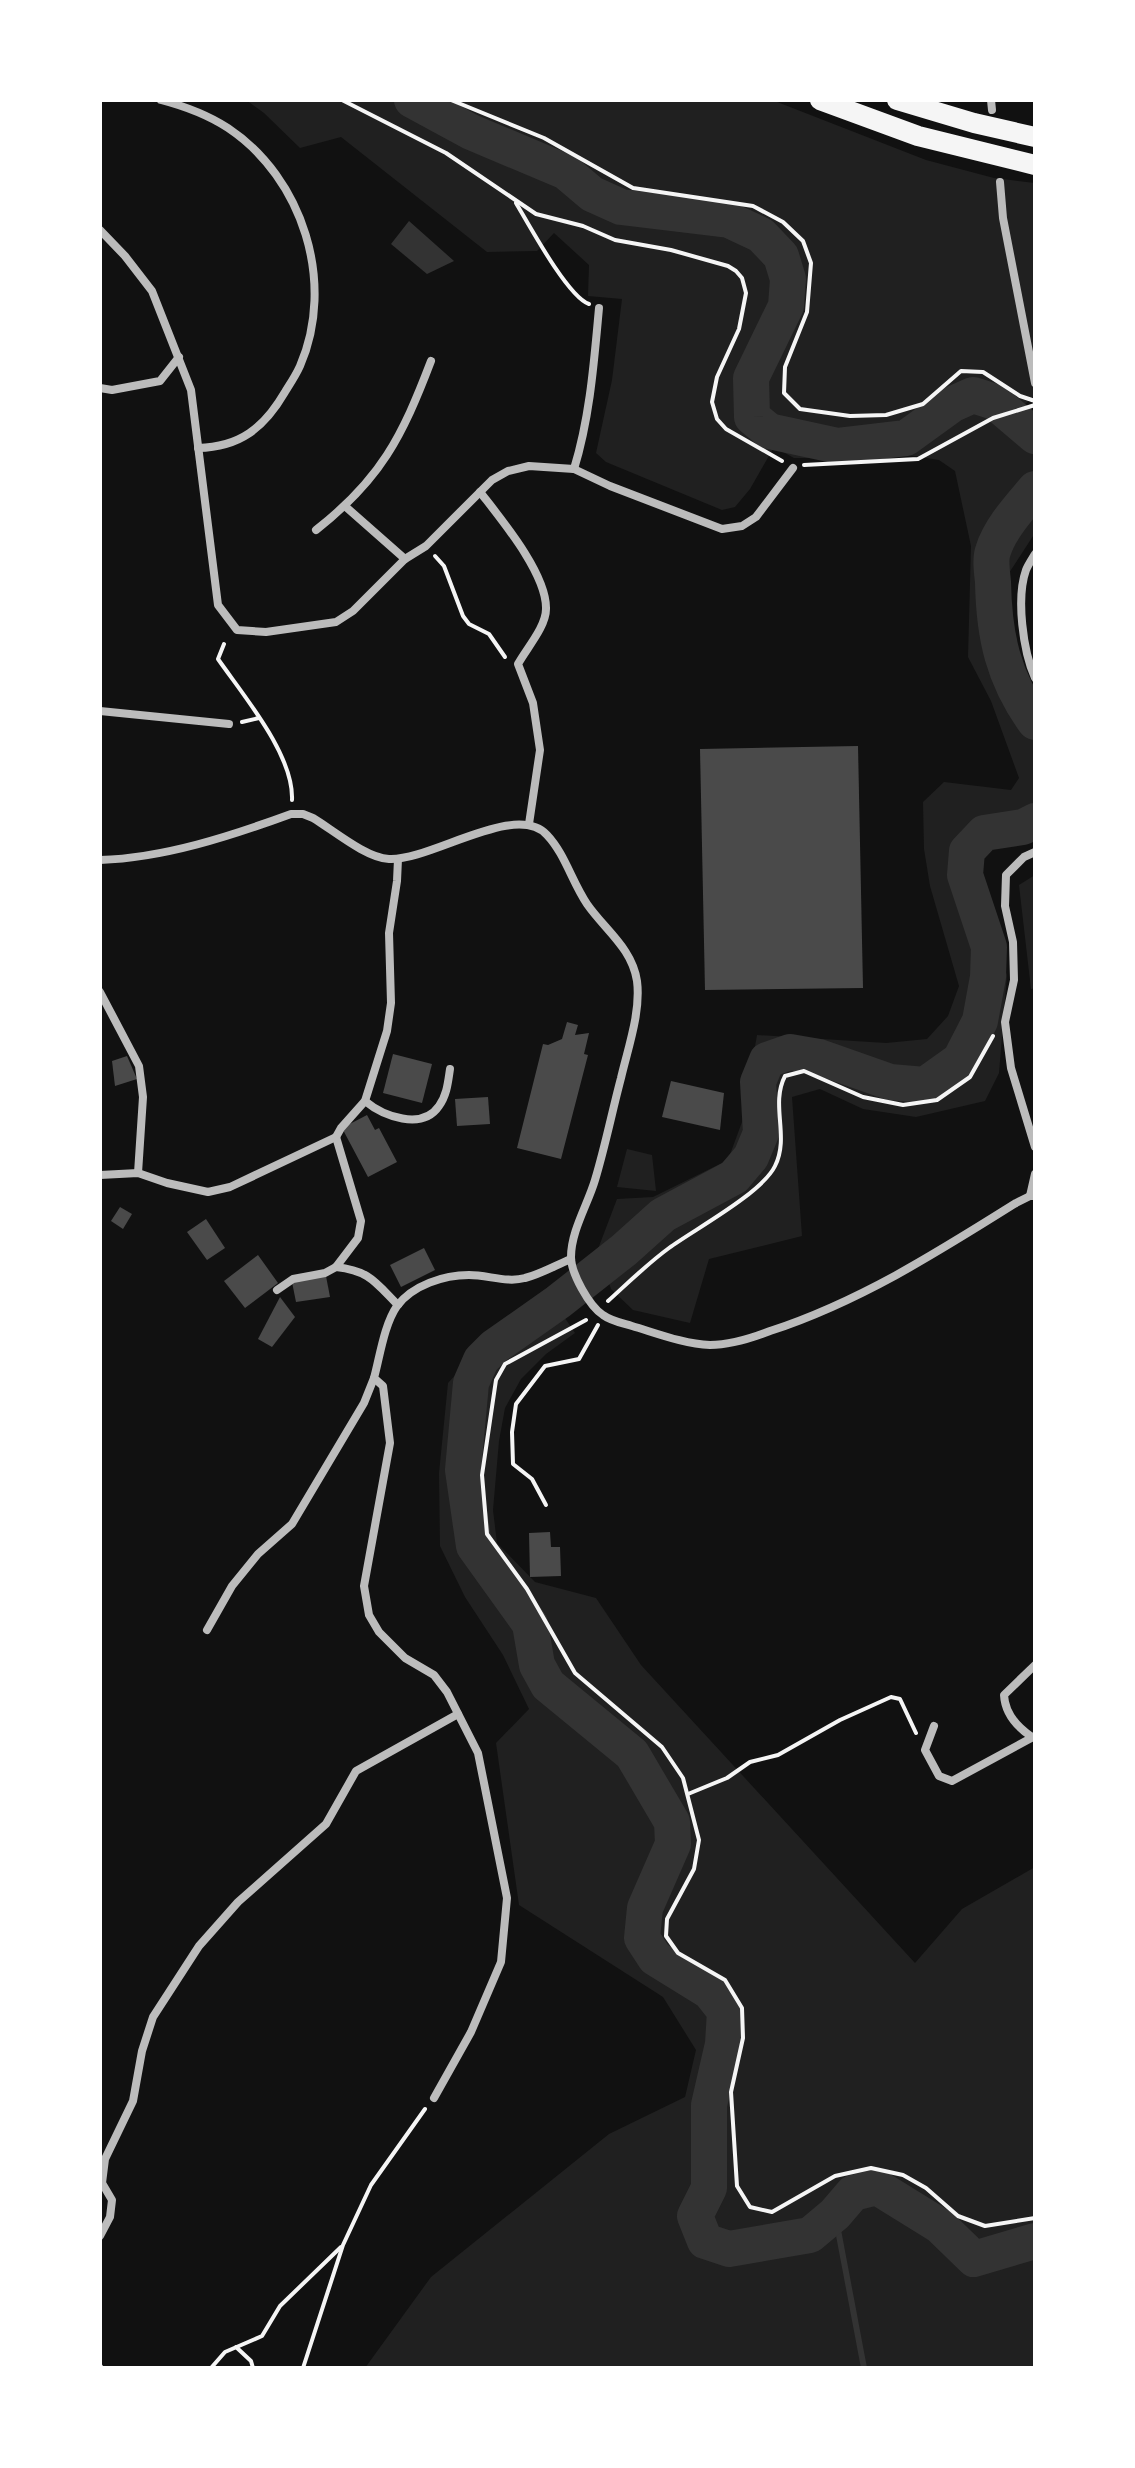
<svg xmlns="http://www.w3.org/2000/svg" width="1135" height="2468" viewBox="0 0 1135 2468" font-family="'Nunito Sans',sans-serif">
  <rect width="100%" height="100%" fill="#111"/>
  <g fill="#202020">
    <path d="M 246,100 L 772,100 L 926,160 L 994,178 L 1035,183 L 1035,395 L 1008,420 L 1035,411 L 1035,533 L 1009,573 L 1007,620 L 1021,676 L 1035,698 L 1035,831 L 986,842 L 974,868 L 983,904 L 1007,975 L 999,1073 L 985,1101 L 916,1117 L 863,1109 L 820,1089 L 792,1097 L 802,1236 L 709,1259 L 690,1323 L 633,1310 L 611,1289 L 598,1249 L 617,1199 L 653,1197 L 728,1160 L 742,1122 L 757,1035 L 886,1043 L 927,1039 L 948,1016 L 959,986 L 930,886 L 924,849 L 923,802 L 944,782 L 1011,790 L 1019,778 L 991,701 L 968,657 L 971,546 L 955,471 L 939,460 L 908,455 L 863,458 L 794,458 L 774,447 L 750,489 L 735,507 L 722,510 L 606,462 L 596,453 L 612,380 L 622,299 L 588,296 L 589,265 L 554,233 L 537,251 L 487,252 L 341,137 L 300,148 L 264,113 Z"/>
    <path d="M 1035,875 L 1035,988 L 1031,989 L 1019,885 Z"/>
    <path d="M 627,1149 L 652,1155 L 656,1191 L 617,1187 Z"/>
    <path d="M 548,1293 L 575,1333 L 546,1354 L 521,1379 L 505,1408 L 499,1441 L 493,1510 L 497,1543 L 535,1582 L 596,1598 L 641,1665 L 915,1963 L 962,1909 L 1035,1867 L 1035,2368 L 365,2368 L 431,2277 L 609,2134 L 685,2097 L 696,2050 L 663,1997 L 519,1905 L 496,1743 L 529,1709 L 503,1655 L 465,1597 L 440,1546 L 439,1473 L 448,1383 L 497,1330 Z"/>
  </g>
  <path fill="#333" d="M 409,221 L 454,261 L 427,274 L 391,244 Z"/>
  <g fill="none" stroke-linecap="round" stroke-linejoin="round">
    <path stroke="#333" stroke-width="6" d="M 835,2214 L 864,2368"/>
    <g stroke="#333" stroke-width="36">
      <path d="M 412,100 L 471,132 L 566,172 L 592,194 L 621,207 L 729,220 L 761,235 L 781,256 L 788,279 L 786,306 L 751,378 L 752,417 L 769,431 L 838,446 L 906,438 L 953,404 L 973,395 L 995,402 L 1035,436"/>
      <path d="M 1035,489 C 1020,507 1000,528 993,551 C 990,559 992,572 993,582 C 994,636 1003,678 1035,722"/>
      <path d="M 1035,821 L 1023,827 L 984,833 L 967,851 L 965,875 L 989,947 L 988,977 L 980,1021 L 960,1060 L 925,1085 L 890,1082 L 819,1057 L 790,1052 L 767,1060 L 758,1082 L 761,1133 L 751,1157 L 734,1177 L 663,1215 L 624,1250 L 558,1302 L 494,1347 L 481,1360 L 471,1383 L 463,1470 L 474,1546 L 530,1624 L 537,1665 L 548,1685 L 632,1754 L 672,1822 L 673,1844 L 645,1908 L 642,1938 L 655,1958 L 710,1992 L 725,2011 L 723,2044 L 709,2105 L 709,2188 L 695,2216 L 705,2241 L 729,2249 L 810,2235 L 835,2214 L 853,2193 L 877,2187 L 940,2226 L 974,2259 L 1035,2241"/>
    </g>
  </g>
  <g fill="#4a4a4a">
    <path d="M 858,746 L 863,988 L 705,990 L 700,749 Z"/>
    <path d="M 567,1022 L 578,1025 L 575,1035 L 589,1033 L 584,1054 L 588,1055 L 561,1159 L 517,1148 L 543,1044 L 548,1045 L 562,1039 Z"/>
    <path d="M 393,1054 L 432,1064 L 422,1103 L 383,1093 Z"/>
    <path d="M 127,1056 L 137,1079 L 115,1086 L 112,1061 Z"/>
    <path d="M 671,1081 L 724,1093 L 720,1130 L 662,1117 Z"/>
    <path d="M 488,1097 L 490,1124 L 457,1126 L 455,1099 Z"/>
    <path d="M 367,1115 L 375,1130 L 379,1128 L 397,1162 L 368,1177 L 342,1128 Z"/>
    <path d="M 120,1207 L 132,1214 L 123,1229 L 111,1221 Z"/>
    <path d="M 206,1219 L 225,1248 L 207,1260 L 187,1232 Z"/>
    <path d="M 424,1248 L 435,1270 L 401,1287 L 390,1265 Z"/>
    <path d="M 258,1255 L 278,1283 L 245,1308 L 224,1281 Z"/>
    <path d="M 326,1276 L 330,1297 L 296,1302 L 292,1282 Z"/>
    <path d="M 280,1297 L 295,1317 L 272,1347 L 258,1339 Z"/>
    <path d="M 550,1532 L 551,1547 L 560,1547 L 561,1576 L 530,1577 L 529,1533 Z"/>
  </g>
  <g fill="none" stroke-linecap="round" stroke-linejoin="round">
    <g stroke="#f5f5f5" stroke-width="4">
      <path d="M 342,100 L 446,153 L 536,214 L 583,226 L 615,240 L 671,250 L 728,266 L 736,271 L 742,278 L 746,293 L 739,329 L 717,377 L 712,402 L 717,419 L 726,429 L 782,461"/>
      <path d="M 451,100 L 544,138 L 633,188 L 753,206 L 783,222 L 803,241 L 811,263 L 807,312 L 785,367 L 784,393 L 800,409 L 850,416 L 886,415 L 923,404 L 961,371 L 983,372 L 1020,396 L 1035,401"/>
      <path d="M 516,203 C 529,225 568,297 589,304"/>
      <path d="M 804,465 L 918,459 L 993,418 L 1035,405"/>
      <path d="M 435,556 L 444,566 L 463,616 L 469,624 L 489,634 L 505,657"/>
      <path d="M 224,644 L 218,659 C 243,695 294,755 292,800"/>
      <path d="M 242,722 L 259,718"/>
      <path d="M 608,1301 C 628,1283 647,1264 669,1248 C 695,1229 762,1193 775,1166 C 790,1136 770,1105 785,1076 L 804,1071 L 863,1097 L 903,1105 L 937,1100 L 970,1077 L 993,1036"/>
      <path d="M 586,1320 L 505,1364 L 496,1380 L 482,1475 L 487,1534 L 527,1589 L 575,1673 L 662,1747 L 683,1778 L 699,1840 L 694,1869 L 667,1919 L 666,1936 L 678,1953 L 725,1980 L 742,2008 L 743,2038 L 731,2092 L 737,2186 L 750,2207 L 772,2212 L 835,2176 L 871,2168 L 903,2175 L 926,2188 L 958,2216 L 985,2226 L 1035,2218"/>
      <path d="M 546,1505 L 532,1479 L 513,1464 L 512,1432 L 516,1404 L 545,1366 L 579,1359 L 598,1325"/>
      <path d="M 688,1794 L 727,1778 L 750,1762 L 778,1755 L 840,1720 L 891,1697 L 900,1699 L 916,1733"/>
      <path d="M 236,2347 L 251,2361 L 253,2368"/>
      <path d="M 100,2365 L 102,2368"/>
      <path d="M 166,2368 L 176,2368"/>
      <path d="M 211,2368 L 225,2352 L 262,2336 L 280,2306 L 341,2247"/>
      <path d="M 303,2368 L 343,2245 L 371,2185 L 425,2109"/>
    </g>
    <g stroke="#bcbcbc" stroke-width="8">
      <path d="M 161,100 C 184,106 208,115 228,128 C 303,178 336,283 300,366 C 296,375 290,384 285,392 C 264,428 240,447 198,448"/>
      <path d="M 991,100 L 992,110"/>
      <path d="M 1000,182 L 1003,218 L 1035,383"/>
      <path d="M 100,230 L 125,256 L 152,291 L 191,390 L 218,605 L 237,630 L 266,632 L 336,622 L 353,611 L 405,559 L 426,546 L 492,480 L 508,471 L 529,466 L 574,469 L 610,486 L 722,529 L 742,526 L 756,517 L 793,468"/>
      <path d="M 100,388 L 112,390 L 160,381 L 179,357"/>
      <path d="M 574,469 C 590,417 594,362 599,308"/>
      <path d="M 480,492 C 501,519 547,574 546,609 C 546,627 526,649 518,664 L 533,703 L 540,750 L 529,824"/>
      <path d="M 346,507 L 405,559"/>
      <path d="M 316,530 C 381,479 402,437 431,361"/>
      <path d="M 1035,554 C 1032,559 1028,565 1026,570 C 1016,598 1023,651 1035,678"/>
      <path d="M 100,711 L 229,724"/>
      <path d="M 1035,852 L 1024,857 L 1006,875 L 1005,906 L 1013,942 L 1014,980 L 1005,1022 L 1011,1068 L 1035,1147"/>
      <path d="M 100,860 C 164,858 231,836 291,814 L 303,814 L 313,818 C 333,830 366,858 389,859 C 431,861 516,801 547,835 C 565,854 572,882 587,904 C 605,930 632,948 637,981 C 641,1012 628,1048 621,1078 C 612,1112 605,1147 595,1180 C 588,1204 571,1231 571,1257 C 571,1273 589,1306 603,1315 C 611,1321 622,1323 632,1326 C 656,1333 684,1344 710,1345 C 730,1345 752,1338 770,1331 C 859,1302 938,1252 1016,1203 L 1030,1196 L 1035,1196"/>
      <path d="M 100,992 L 139,1066 L 143,1097 L 138,1173"/>
      <path d="M 365,1101 C 383,1116 422,1131 439,1106 C 447,1095 448,1082 450,1069"/>
      <path d="M 100,1175 L 138,1173 L 167,1183 L 208,1192 L 230,1187 L 336,1137 L 341,1128 L 365,1101 L 387,1031 L 391,1003 L 389,933 L 397,881 L 398,859"/>
      <path d="M 1030,1196 L 1035,1174"/>
      <path d="M 336,1267 C 370,1271 375,1282 398,1305"/>
      <path d="M 277,1290 L 293,1279 L 325,1273 L 336,1267 L 358,1238 L 361,1221 L 336,1137"/>
      <path d="M 207,1630 L 232,1586 L 258,1554 L 292,1524 L 364,1403 L 374,1378"/>
      <path d="M 934,1726 L 925,1750 L 939,1776 L 952,1781 L 1035,1736"/>
      <path d="M 1032,1737 C 1017,1727 1005,1713 1004,1695 L 1035,1665"/>
      <path d="M 434,2098 L 471,2032 L 501,1962 L 507,1898 L 478,1753 L 447,1692 L 434,1675 L 405,1658 L 379,1632 L 369,1615 L 364,1586 L 390,1443 L 383,1386 L 374,1378 C 380,1356 384,1325 397,1306 C 413,1285 444,1275 469,1275 C 488,1275 507,1283 525,1278 C 541,1274 556,1265 571,1259"/>
      <path d="M 100,2236 L 110,2217 L 112,2200 L 102,2183 L 105,2159 L 133,2101 L 142,2051 L 153,2017 L 199,1946 L 238,1902 L 326,1824 L 356,1771 L 458,1714"/>
    </g>
    <g stroke="#f5f5f5" stroke-width="20">
      <path d="M 820,100 L 918,136 L 1035,165"/>
      <path d="M 897,100 L 974,123 L 1035,137"/>
    </g>
  </g>
  <rect width="1135" height="2468" fill="none" stroke="#ffffff" stroke-width="204"/>
</svg>
